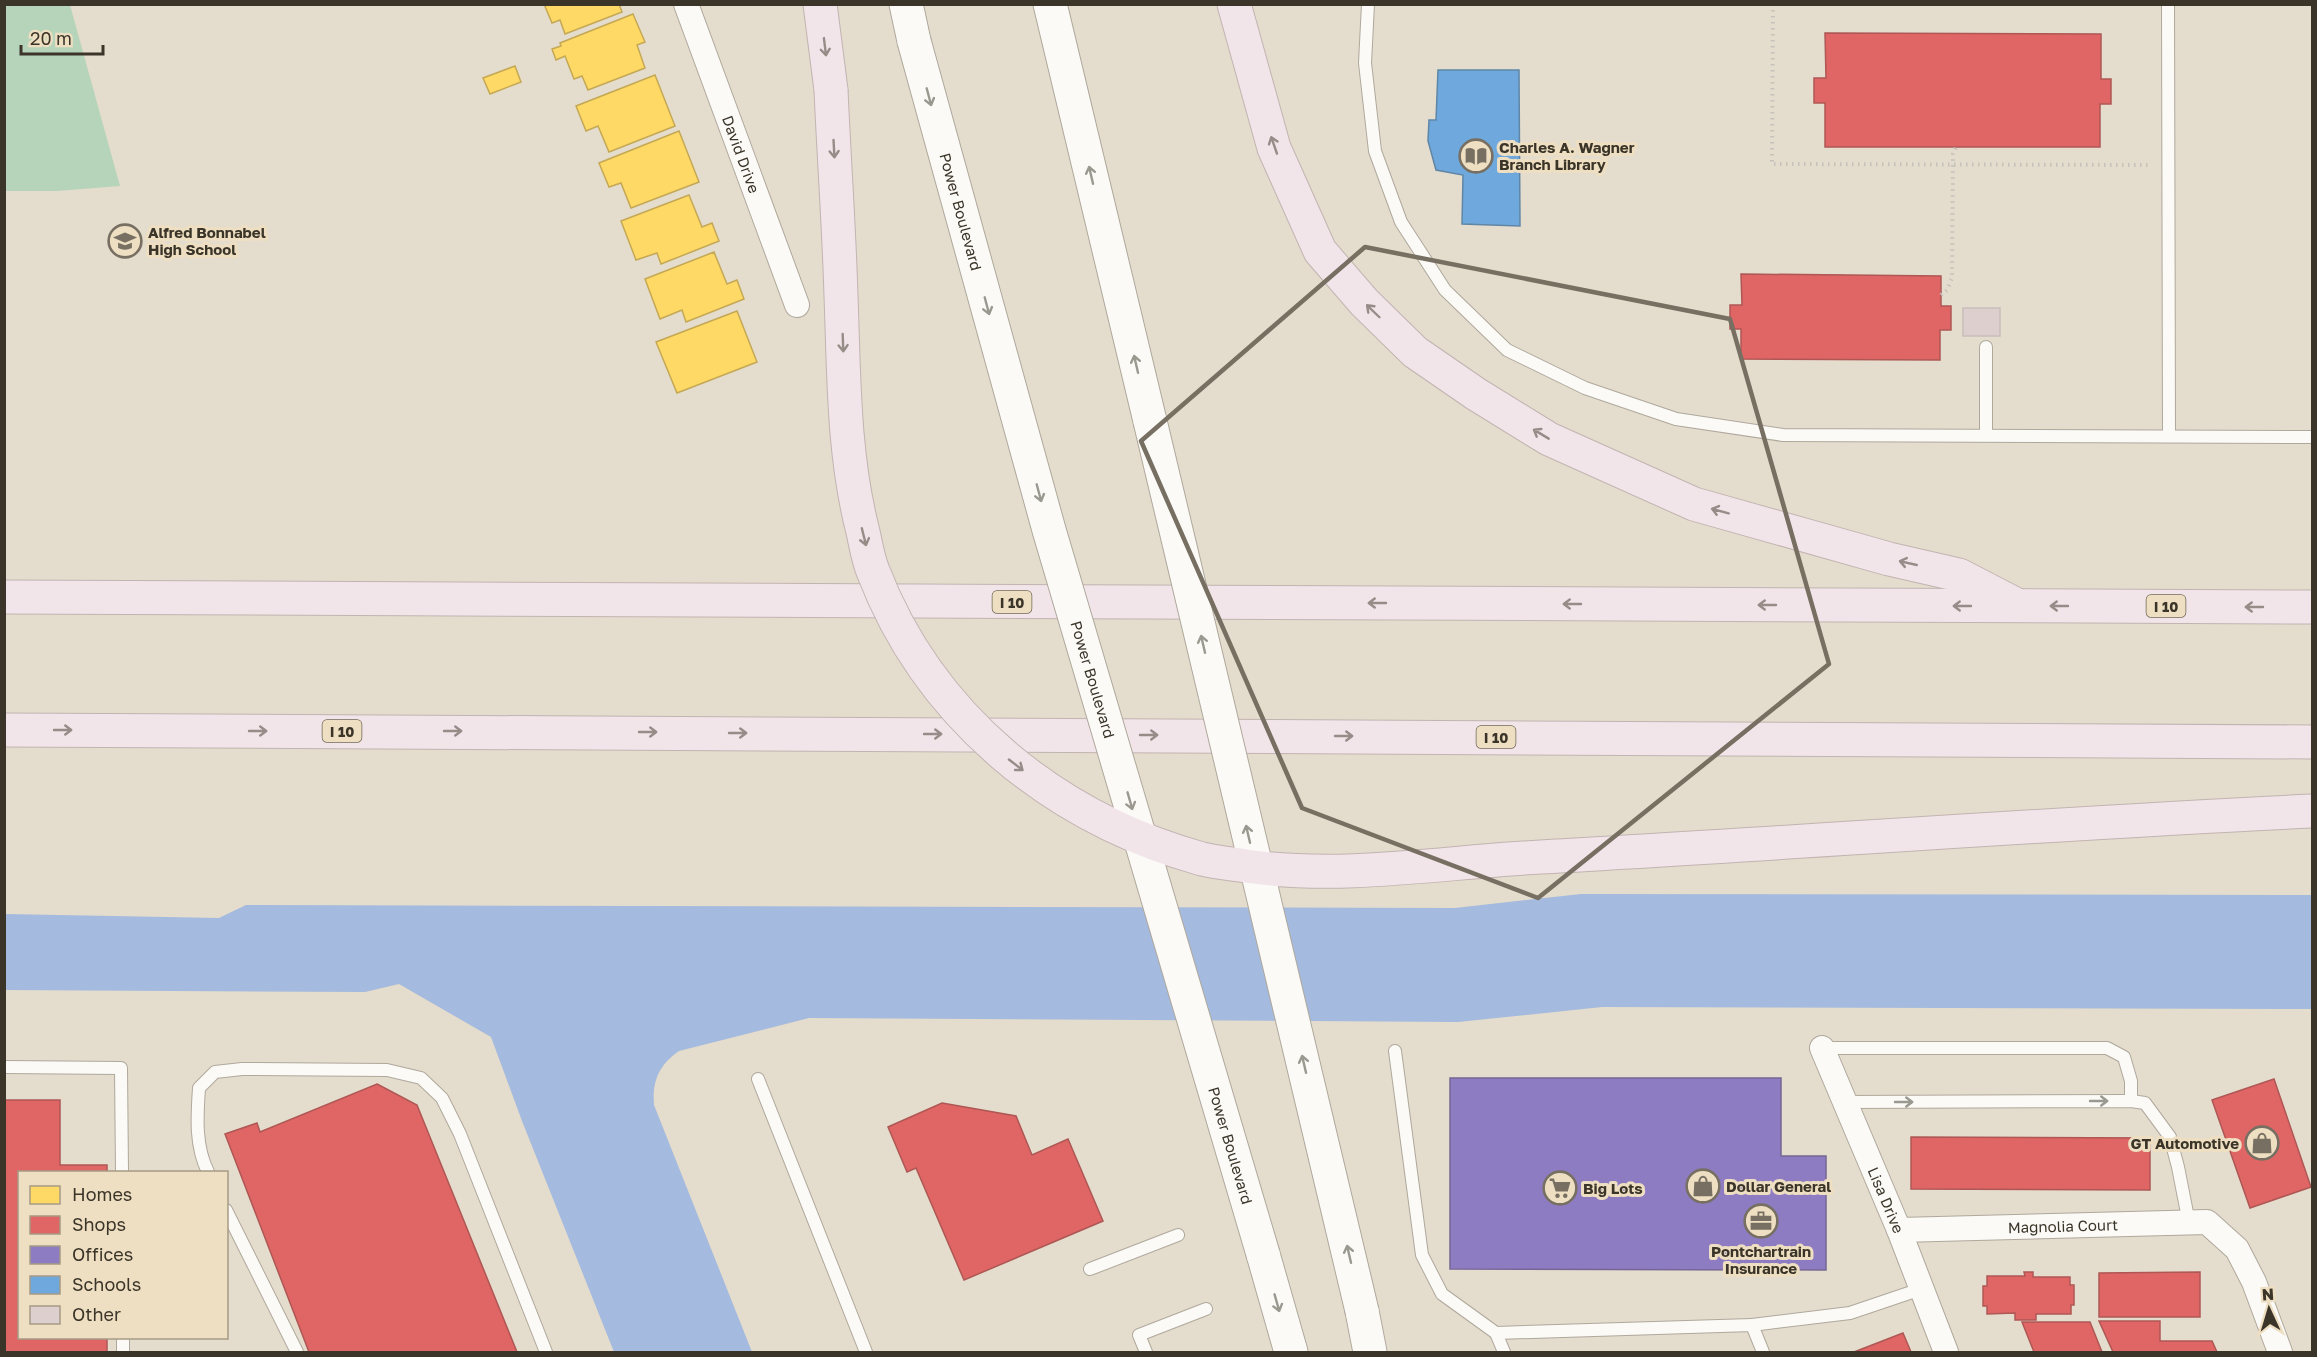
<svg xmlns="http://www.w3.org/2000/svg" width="2317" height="1357" viewBox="0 0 2317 1357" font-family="'Golos Text',sans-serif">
  <rect width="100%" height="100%" fill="#e4dccc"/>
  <path fill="#b6d4ba" d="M 4,5 L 70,5 L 120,186 L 57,191 L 5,191 Z"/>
  <path fill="#a4bade" d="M 1581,894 L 2312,895 L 2312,1009 L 1602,1007 L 1458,1022 L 809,1018 L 679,1051 C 659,1065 652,1081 654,1105 L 752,1352 L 614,1352 L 522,1121 L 491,1037 L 399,984 L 365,992 L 5,990 L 5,914 L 219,918 L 246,905 L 1455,908 Z"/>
  <g fill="#ffd966" stroke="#c4a854" stroke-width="1.5">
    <path d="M 544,4 L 619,4 L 622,12 L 565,34 L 560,20 L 552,23 Z"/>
    <path d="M 633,14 L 645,42 L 637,45 L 645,68 L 588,90 L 582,76 L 574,79 L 565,56 L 556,60 L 552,49 L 561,46 L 560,43 Z"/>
    <path d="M 515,66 L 521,82 L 490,94 L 483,78 Z"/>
    <path d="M 655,75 L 675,126 L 609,152 L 598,126 L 586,131 L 576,106 Z"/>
    <path d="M 679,131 L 699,182 L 631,208 L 621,183 L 609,187 L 599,163 Z"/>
    <path d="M 689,195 L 702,227 L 712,223 L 719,241 L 661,264 L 657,253 L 636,260 L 621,221 Z"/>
    <path d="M 714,252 L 727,284 L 737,280 L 744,299 L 686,322 L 682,310 L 660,319 L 645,279 Z"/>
    <path d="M 737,311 L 757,362 L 677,393 L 656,342 Z"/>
  </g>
  <g fill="#e06666" stroke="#ae5754" stroke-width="1.5">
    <path d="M 1825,33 L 2101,34 L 2101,79 L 2111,79 L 2111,104 L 2100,104 L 2100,147 L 1825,147 L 1825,103 L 1814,103 L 1814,78 L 1826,78 Z"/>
    <path d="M 1741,274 L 1941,276 L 1941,306 L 1951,306 L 1951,330 L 1940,330 L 1940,360 L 1741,359 L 1741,329 L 1730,329 L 1730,305 L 1742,305 Z"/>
    <path d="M 2274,1079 L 2311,1187 L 2250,1208 L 2212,1100 Z"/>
    <path d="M 377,1084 L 417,1105 L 517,1352 L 309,1352 L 225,1134 L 257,1123 L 260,1132 Z"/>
    <path d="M 4,1100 L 60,1100 L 60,1165 L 107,1165 L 107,1172 L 20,1172 L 20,1338 L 107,1338 L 107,1352 L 4,1352 Z"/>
    <path d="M 942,1103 L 1016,1116 L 1032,1155 L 1068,1139 L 1103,1221 L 964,1280 L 916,1168 L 907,1172 L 888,1127 Z"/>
    <path d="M 1911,1137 L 2150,1138 L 2150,1190 L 1911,1189 Z"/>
    <path d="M 2024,1272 L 2033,1272 L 2033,1277 L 2070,1277 L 2070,1285 L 2074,1285 L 2074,1305 L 2071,1305 L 2071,1314 L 2036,1314 L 2036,1320 L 2015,1320 L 2015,1313 L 1987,1314 L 1987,1306 L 1983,1306 L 1983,1286 L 1987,1286 L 1987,1276 L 2025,1276 Z"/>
    <path d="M 2200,1272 L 2200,1317 L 2099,1317 L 2099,1273 Z"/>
    <path d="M 2099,1321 L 2160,1321 L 2160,1341 L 2212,1341 L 2217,1352 L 2113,1352 Z"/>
    <path d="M 2022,1322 L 2090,1322 L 2102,1352 L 2034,1352 Z"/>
    <path d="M 1903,1333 L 1911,1352 L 1854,1352 Z"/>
  </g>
  <path fill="#8e7cc3" stroke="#756795" stroke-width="1.5" d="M 1450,1078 L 1781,1078 L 1781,1156 L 1826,1156 L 1826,1270 L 1450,1269 Z"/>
  <path fill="#6fa8dc" stroke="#5f86a6" stroke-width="1.5" d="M 1438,70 L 1519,70 L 1520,226 L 1462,224 L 1463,175 L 1436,170 L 1428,141 L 1429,120 L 1436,120 Z"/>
  <rect fill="#decfcf" stroke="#c7beba" stroke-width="1.5" x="1963" y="308" width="37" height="28"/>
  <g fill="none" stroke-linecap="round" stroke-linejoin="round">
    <g stroke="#afa89c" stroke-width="14">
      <g id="lane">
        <path d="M 1368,4 L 1365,63 L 1375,151 L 1401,222 L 1445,290 L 1507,350 L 1585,388 L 1676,419 L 1783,435 L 2312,437"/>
        <path d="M 2168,4 L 2169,436"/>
        <path d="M 1986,347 L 1986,435"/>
        <path d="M 1822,1048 L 2107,1048 L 2124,1057 L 2131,1081 L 2131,1101"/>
        <path d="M 1395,1051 L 1422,1255 L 1442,1294 L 1496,1333"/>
        <path d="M 4,1067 L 121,1068 L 122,1172"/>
        <path d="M 758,1079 L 866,1352"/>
        <path d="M 1845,1102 L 2131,1101 L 2145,1103 L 2170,1137 L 2178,1167 L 2189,1223"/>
        <path d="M 208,1172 C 195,1146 197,1117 199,1088 L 215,1072 L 242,1069 L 387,1070 L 421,1078 L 442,1098 L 460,1134 L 546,1352"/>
        <path d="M 226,1210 L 297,1352"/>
        <path d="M 1090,1269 L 1178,1235"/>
        <path d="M 1752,1325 L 1850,1313 L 1921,1289"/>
        <path d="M 123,1338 L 123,1352"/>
        <path d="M 1146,1352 L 1139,1335 L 1206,1309"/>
        <path d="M 1504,1352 L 1496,1333 L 1752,1325 L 1763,1352"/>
      </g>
    </g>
    <g stroke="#afa89c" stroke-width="26">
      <g id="street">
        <path id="s1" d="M 686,4 L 797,305"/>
        <path id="s2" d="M 1822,1048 L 1899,1230 L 1946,1352"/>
        <path id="s3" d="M 1899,1230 L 2207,1222 L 2237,1249 L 2254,1282 L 2280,1352"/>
      </g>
    </g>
    <g stroke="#afa89c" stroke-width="35">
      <g id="secondary">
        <path d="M 906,4 L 914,41"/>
        <path d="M 1050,4 L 1150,421"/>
        <path d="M 1263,1254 L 1291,1352"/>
        <path d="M 1362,1311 L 1370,1352"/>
      </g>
    </g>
    <g stroke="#c2b4b2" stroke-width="35">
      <g id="highway">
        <path d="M 820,4 L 831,90"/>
        <path d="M 1234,4 L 1274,148 L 1320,251 L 1364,302 L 1415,352 L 1476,394 L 1549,439 L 1694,504 L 1889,559 L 1959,575 L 2013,603"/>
        <path d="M 4,597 L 2312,607"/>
        <path d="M 4,730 L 2312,742"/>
      </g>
    </g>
    <g stroke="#c5c1bc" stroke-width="4" stroke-dasharray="1.5 4.5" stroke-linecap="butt">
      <path d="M 1773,4 L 1772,164 L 2149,165"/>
      <path d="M 1941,295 L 1947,290 L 1952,278 L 1953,154 L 1956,147"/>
    </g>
    <use href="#lane" stroke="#fbfaf7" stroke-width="12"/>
    <use href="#street" stroke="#fbfaf7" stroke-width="24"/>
    <use href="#secondary" stroke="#fbfaf7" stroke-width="33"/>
    <use href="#highway" stroke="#f2e5e9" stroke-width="33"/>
    <g stroke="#afa89c" stroke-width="35" stroke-linecap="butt">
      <g id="secondary-bridge">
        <path id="s4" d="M 914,41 L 1049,530 L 1263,1254"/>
        <path d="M 1150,421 L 1362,1311"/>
      </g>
    </g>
    <g stroke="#c2b4b2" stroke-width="35" stroke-linecap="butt">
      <path id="highway-bridge" d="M 831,90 C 834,159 839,227 841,296 C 844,376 843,454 863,532 C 866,545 868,559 873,571 C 929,717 1054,818 1202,859 C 1218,863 1236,864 1253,867 C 1348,879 1445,862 1541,857 C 1798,843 2055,823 2312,811"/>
    </g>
    <use href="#secondary-bridge" stroke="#fbfaf7" stroke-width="33"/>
    <use href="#highway-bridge" stroke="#f2e5e9" stroke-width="33"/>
  </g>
  <defs><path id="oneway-shaft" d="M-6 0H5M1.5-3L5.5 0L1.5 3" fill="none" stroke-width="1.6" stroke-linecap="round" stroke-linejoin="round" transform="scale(1.5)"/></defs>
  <g stroke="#968d89">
    <use href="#oneway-shaft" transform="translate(825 47) rotate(83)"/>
    <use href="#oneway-shaft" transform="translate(1274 145) rotate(-109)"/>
    <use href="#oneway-shaft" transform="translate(834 149) rotate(87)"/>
    <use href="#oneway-shaft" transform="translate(1373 311) rotate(-136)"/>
    <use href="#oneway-shaft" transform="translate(843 343) rotate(88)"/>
    <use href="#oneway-shaft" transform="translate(1541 434) rotate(-149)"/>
    <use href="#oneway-shaft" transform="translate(1720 511) rotate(-165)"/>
    <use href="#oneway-shaft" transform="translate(864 537) rotate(76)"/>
    <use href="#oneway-shaft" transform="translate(1908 563) rotate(-167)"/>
    <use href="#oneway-shaft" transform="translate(1377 603) rotate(-180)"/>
    <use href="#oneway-shaft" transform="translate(1572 604) rotate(-180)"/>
    <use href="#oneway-shaft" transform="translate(1767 605) rotate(-180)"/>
    <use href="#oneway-shaft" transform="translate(1962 606) rotate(-180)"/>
    <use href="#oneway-shaft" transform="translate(2059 606) rotate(-180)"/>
    <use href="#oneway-shaft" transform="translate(2254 607) rotate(-180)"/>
    <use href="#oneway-shaft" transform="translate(63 730)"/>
    <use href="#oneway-shaft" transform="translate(258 731)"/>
    <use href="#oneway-shaft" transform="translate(453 731)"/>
    <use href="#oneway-shaft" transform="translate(648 732)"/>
    <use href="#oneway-shaft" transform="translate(738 733)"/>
    <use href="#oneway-shaft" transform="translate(933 734)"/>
    <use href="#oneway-shaft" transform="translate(1149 735)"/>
    <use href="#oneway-shaft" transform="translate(1344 736)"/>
    <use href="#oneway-shaft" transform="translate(1016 765) rotate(38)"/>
  </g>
  <g stroke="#9b9890">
    <use href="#oneway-shaft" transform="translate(929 97) rotate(75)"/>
    <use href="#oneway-shaft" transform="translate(1091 175) rotate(-103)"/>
    <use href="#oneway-shaft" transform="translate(987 306) rotate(75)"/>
    <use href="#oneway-shaft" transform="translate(1136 364) rotate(-103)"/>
    <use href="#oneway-shaft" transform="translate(1039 493) rotate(75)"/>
    <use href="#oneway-shaft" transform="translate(1203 644) rotate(-103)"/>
    <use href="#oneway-shaft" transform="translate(1130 801) rotate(74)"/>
    <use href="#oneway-shaft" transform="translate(1248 834) rotate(-103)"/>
    <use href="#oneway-shaft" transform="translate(1304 1064) rotate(-103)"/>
    <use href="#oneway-shaft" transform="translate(2099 1101)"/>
    <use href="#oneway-shaft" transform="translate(1904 1102)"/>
    <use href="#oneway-shaft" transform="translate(1349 1254) rotate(-103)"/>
    <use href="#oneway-shaft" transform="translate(1277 1303) rotate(74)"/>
  </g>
  <path fill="none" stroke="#766f62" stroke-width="4.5" stroke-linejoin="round" d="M 1365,247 L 1730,319 L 1829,664 L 1538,898 L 1302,808 L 1141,441 Z"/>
  <defs>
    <g id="library-ring" transform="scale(1.725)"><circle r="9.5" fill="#eedfc2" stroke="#766f62" stroke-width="1.5"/><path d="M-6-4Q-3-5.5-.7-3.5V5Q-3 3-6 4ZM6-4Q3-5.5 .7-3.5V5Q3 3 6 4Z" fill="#766f62"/></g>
    <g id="school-ring" transform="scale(1.725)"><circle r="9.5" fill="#eedfc2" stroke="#766f62" stroke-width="1.5"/><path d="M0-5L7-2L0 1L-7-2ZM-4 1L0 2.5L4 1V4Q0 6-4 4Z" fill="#766f62"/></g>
    <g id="shop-ring" transform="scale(1.725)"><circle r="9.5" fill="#eedfc2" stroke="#766f62" stroke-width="1.5"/><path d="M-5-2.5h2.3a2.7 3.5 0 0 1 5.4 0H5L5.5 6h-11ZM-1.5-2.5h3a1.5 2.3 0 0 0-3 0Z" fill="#766f62"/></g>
    <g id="supermarket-ring" transform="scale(1.725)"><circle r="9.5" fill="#eedfc2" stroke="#766f62" stroke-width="1.5"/><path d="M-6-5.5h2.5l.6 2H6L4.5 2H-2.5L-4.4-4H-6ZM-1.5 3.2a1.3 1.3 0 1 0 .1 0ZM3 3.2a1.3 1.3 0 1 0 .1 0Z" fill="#766f62"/></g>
    <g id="office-ring" transform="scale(1.725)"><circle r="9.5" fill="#eedfc2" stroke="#766f62" stroke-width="1.5"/><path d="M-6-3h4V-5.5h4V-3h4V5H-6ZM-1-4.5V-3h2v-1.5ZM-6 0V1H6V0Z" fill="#766f62"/></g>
  </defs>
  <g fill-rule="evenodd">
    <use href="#library-ring" x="1476" y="156"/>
    <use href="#school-ring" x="125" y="241"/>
    <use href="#shop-ring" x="2262" y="1143"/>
    <use href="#shop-ring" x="1703" y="1186"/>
    <use href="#supermarket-ring" x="1560" y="1188"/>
    <use href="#office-ring" x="1761" y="1221"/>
  </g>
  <g text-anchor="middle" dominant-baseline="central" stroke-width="6" stroke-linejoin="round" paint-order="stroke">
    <g fill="#eedfc2" stroke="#716857" stroke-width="1.5">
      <rect x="992.5" y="591" width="39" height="22" rx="4.5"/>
      <rect x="2146.5" y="595" width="39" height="22" rx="4.5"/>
      <rect x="322.5" y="720" width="39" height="22" rx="4.5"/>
      <rect x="1476.5" y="726" width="39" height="22" rx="4.5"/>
    </g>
    <g font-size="14" font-weight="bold" fill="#3b3529">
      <text x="1012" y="602">I 10</text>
      <text x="2166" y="606">I 10</text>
      <text x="342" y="731">I 10</text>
      <text x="1496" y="737">I 10</text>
    </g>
    <g font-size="15" font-weight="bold" fill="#3b3529" stroke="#eedfc2" text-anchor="start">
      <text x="1499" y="147">Charles A. Wagner<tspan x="1499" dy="17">Branch Library</tspan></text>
      <text x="148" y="232">Alfred Bonnabel<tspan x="148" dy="17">High School</tspan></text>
      <text x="2239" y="1143" text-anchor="end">GT Automotive</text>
      <text x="1726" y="1186">Dollar General</text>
      <text x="1583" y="1188">Big Lots</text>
      <text x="1761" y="1251" text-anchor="middle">Pontchartrain<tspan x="1761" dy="17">Insurance</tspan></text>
    </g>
    <g font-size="15" fill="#3b3529" stroke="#eedfc2">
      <text stroke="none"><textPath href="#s1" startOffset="160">David Drive</textPath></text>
      <text stroke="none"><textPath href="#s4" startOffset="177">Power Boulevard</textPath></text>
      <text stroke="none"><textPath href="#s4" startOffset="663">Power Boulevard</textPath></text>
      <text stroke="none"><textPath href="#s4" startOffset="1149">Power Boulevard</textPath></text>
      <text stroke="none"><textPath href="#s2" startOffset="165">Lisa Drive</textPath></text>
      <text stroke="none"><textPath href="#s3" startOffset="164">Magnolia Court</textPath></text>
    </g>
  </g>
  <rect width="2317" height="1357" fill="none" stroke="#3b3529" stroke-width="12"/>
  <rect x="18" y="1171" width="210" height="168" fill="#eedfc2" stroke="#a69b85" stroke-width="1.5"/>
  <rect x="30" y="1186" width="30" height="18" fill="#ffd966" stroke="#a69b85" stroke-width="1.5"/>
  <text x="72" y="1201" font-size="18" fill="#3b3529">Homes</text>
  <rect x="30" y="1216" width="30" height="18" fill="#e06666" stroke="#a69b85" stroke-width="1.5"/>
  <text x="72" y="1231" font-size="18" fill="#3b3529">Shops</text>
  <rect x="30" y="1246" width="30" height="18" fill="#8e7cc3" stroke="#a69b85" stroke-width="1.5"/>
  <text x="72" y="1261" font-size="18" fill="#3b3529">Offices</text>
  <rect x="30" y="1276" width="30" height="18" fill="#6fa8dc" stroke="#a69b85" stroke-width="1.5"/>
  <text x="72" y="1291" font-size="18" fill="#3b3529">Schools</text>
  <rect x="30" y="1306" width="30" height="18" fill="#decfcf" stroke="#a69b85" stroke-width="1.5"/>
  <text x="72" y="1321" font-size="18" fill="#3b3529">Other</text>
  <g transform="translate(2269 1309) rotate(356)" stroke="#eedfc2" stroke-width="4.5" paint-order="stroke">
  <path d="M0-4.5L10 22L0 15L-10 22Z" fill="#3b3529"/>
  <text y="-9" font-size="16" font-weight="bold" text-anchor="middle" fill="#3b3529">N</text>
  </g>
  <path d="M21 45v9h82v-9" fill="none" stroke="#3b3529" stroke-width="3"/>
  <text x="30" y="45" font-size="18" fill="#3b3529" stroke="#eedfc2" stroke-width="4.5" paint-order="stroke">20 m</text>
</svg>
